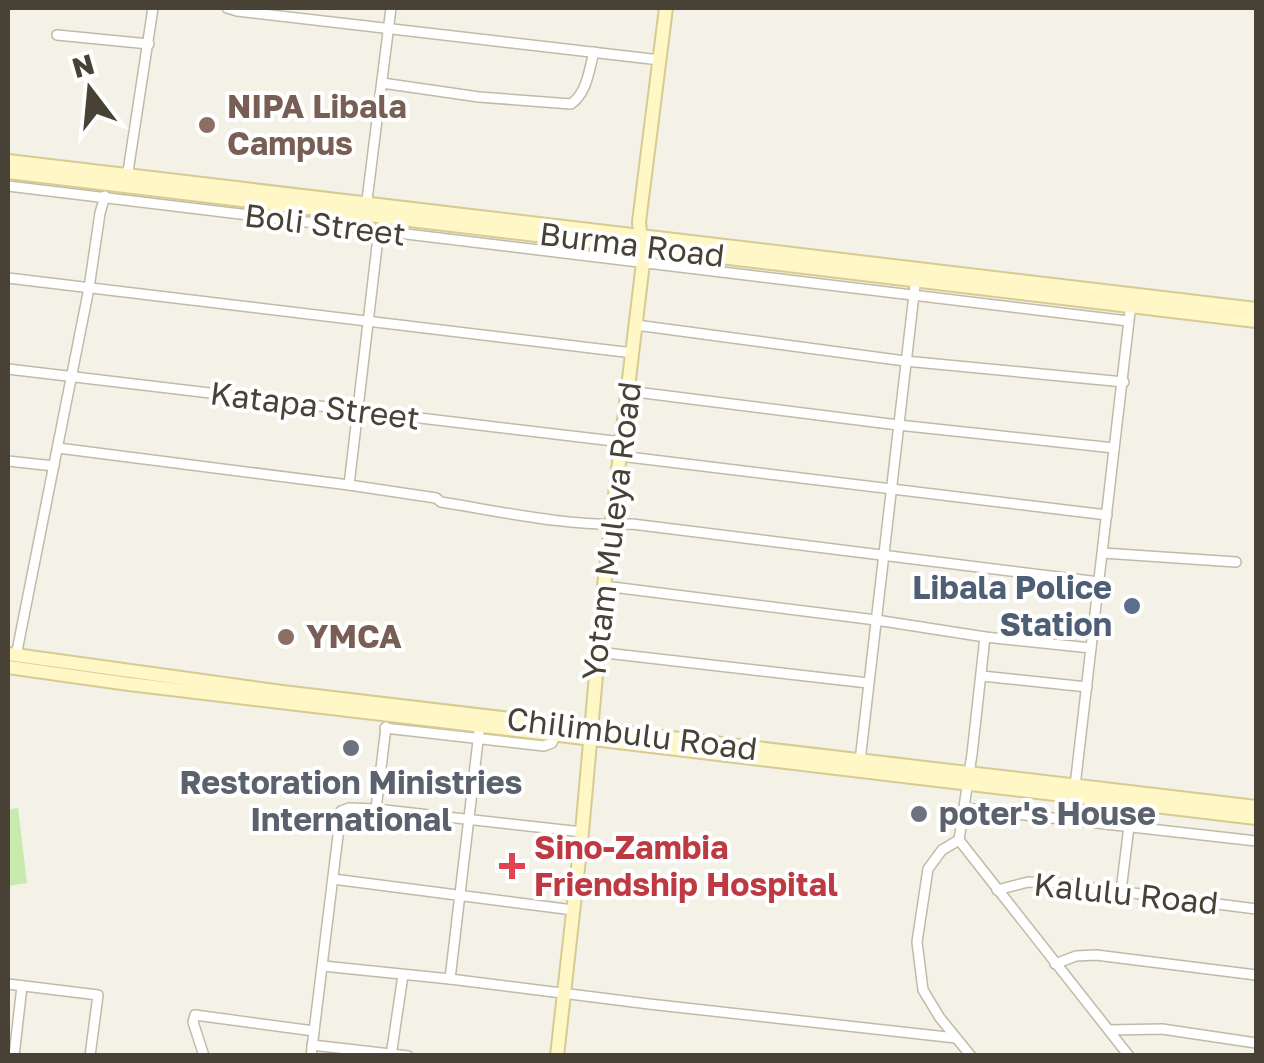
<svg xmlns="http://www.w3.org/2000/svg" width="1264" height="1063" viewBox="0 0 1264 1063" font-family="'Golos Text',sans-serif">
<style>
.green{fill:#c8eaad}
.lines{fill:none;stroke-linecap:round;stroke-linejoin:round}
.street-casing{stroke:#c0baa8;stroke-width:12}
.secondary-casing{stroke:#d6cb94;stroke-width:16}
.street{stroke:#fff;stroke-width:9}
.secondary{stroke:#fff7c5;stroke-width:12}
.education-dot{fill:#8d6e63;stroke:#fff;stroke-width:4}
.service-dot{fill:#5c6f8a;stroke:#fff;stroke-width:4}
.worship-dot{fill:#6b7280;stroke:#fff;stroke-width:4}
.health-dot{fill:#e0444e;stroke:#fff;stroke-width:4}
.labels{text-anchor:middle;stroke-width:8;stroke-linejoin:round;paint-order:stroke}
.education-label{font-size:32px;font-weight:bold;fill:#785e54;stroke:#fff;text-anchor:start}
.street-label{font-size:32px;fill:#474235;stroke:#fff}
.service-label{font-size:32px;font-weight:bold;fill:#4e5e75;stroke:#fff;text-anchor:end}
.worship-label{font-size:32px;font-weight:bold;fill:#5b616d;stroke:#fff}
.health-label{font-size:32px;font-weight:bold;fill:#be3a42;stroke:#fff;text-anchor:start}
</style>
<rect width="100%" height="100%" fill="#f4f1e6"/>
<polygon class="green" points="18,808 27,883 8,886 8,810"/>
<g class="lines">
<defs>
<g id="street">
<polyline points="227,8 237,11 660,60"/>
<polyline points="57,35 149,44"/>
<path d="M382,83L479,97L571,104C587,93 589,70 594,52"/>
<polyline points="127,178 153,8"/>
<polyline points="8,186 1128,321"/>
<polyline points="366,208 391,8"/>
<polyline points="8,278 633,353"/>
<polyline points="636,325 905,361 1124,382"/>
<polyline points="8,369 622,442"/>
<polyline points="628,391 898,425 1114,448"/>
<path d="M58,448L349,485L436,498L441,502C503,512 569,527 632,524L1099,582"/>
<polyline points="620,456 1107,515"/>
<polyline points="8,461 54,466"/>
<polyline points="349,485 379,229"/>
<polyline points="1103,553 1236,562"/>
<polyline points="604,586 876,620 985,637 1091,648"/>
<polyline points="985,637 972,754 959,840 1129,1056"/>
<polyline points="597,652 868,683"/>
<polyline points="16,656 89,288 100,213 105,196"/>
<polyline points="982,676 1087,687"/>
<polyline points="385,728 544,746 552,743 555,735"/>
<polyline points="860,761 916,277"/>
<polyline points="1075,786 1131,303"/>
<polyline points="964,808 1256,841"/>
<polyline points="376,809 386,727"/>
<polyline points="959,840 942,850 928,869 917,942 923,990 940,1018 971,1056"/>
<polyline points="333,879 573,910"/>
<polyline points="997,890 1028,882 1056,883 1256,909"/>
<polyline points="1121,891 1132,802"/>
<polyline points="1055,964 1076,956 1096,955 1256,975"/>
<polyline points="323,966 450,979 649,1004 956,1038"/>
<polyline points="450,979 480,724"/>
<polyline points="8,984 98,995 90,1056"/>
<polyline points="1109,1030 1162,1029 1256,1043"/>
<polyline points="312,1045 408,1056"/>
<polyline points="14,1056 22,986"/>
<polyline points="204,1056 193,1022 195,1015 314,1031"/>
<polyline points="311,1056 341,811 349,808 376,809 582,832"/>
<polyline points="391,1056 403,975"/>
</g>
<g id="secondary">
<polyline points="8,161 1256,309"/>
<polyline points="8,172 1256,321"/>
<polyline points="8,654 282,692 1256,807"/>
<polyline points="8,667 129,684 1256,818"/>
<polyline points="557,1056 582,832 604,586 643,263 639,222 666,8"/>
</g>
</defs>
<use href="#street" class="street-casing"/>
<use href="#secondary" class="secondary-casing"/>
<use href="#street" class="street"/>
<use href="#secondary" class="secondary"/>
</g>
<g class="education-dot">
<circle cx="207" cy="125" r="10"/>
<circle cx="286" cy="637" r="10"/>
</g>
<circle class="service-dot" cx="1132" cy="606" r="10"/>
<g class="worship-dot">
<circle cx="351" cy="748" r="10"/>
<circle cx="919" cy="814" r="10"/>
</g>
<path class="health-dot" d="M507 851h10v10h10v10h-10v10h-10v-10h-10v-10h10z"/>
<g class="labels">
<g class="education-label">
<text x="227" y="118">NIPA Libala<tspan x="227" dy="37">Campus</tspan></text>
<text x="306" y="648">YMCA</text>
</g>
<g class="street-label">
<text transform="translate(325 225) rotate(7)" y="11">Boli Street</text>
<text transform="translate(632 245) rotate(7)" y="11">Burma Road</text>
<text transform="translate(315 406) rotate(7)" y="11">Katapa Street</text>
<text transform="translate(612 531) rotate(-83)" y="11">Yotam Muleya Road</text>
<text transform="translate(632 734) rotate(7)" y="11">Chilimbulu Road</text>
<text transform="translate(1126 894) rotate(6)" y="11">Kalulu Road</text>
</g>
<g class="service-label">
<text x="1112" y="599">Libala Police<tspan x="1112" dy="37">Station</tspan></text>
</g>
<g class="worship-label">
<text x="351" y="794">Restoration Ministries<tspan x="351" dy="37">International</tspan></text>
<text x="939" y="825" text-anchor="start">poter's House</text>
</g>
<g class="health-label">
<text x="534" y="859">Sino-Zambia<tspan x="534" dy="37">Friendship Hospital</tspan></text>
</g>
</g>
<rect width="1264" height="1063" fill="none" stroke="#474235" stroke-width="20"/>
<g transform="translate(90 90) rotate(344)" stroke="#ffffff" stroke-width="8" paint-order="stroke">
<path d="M0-8L18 38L0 25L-18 38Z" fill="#474235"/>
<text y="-15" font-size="28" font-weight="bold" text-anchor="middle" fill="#474235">N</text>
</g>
</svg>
